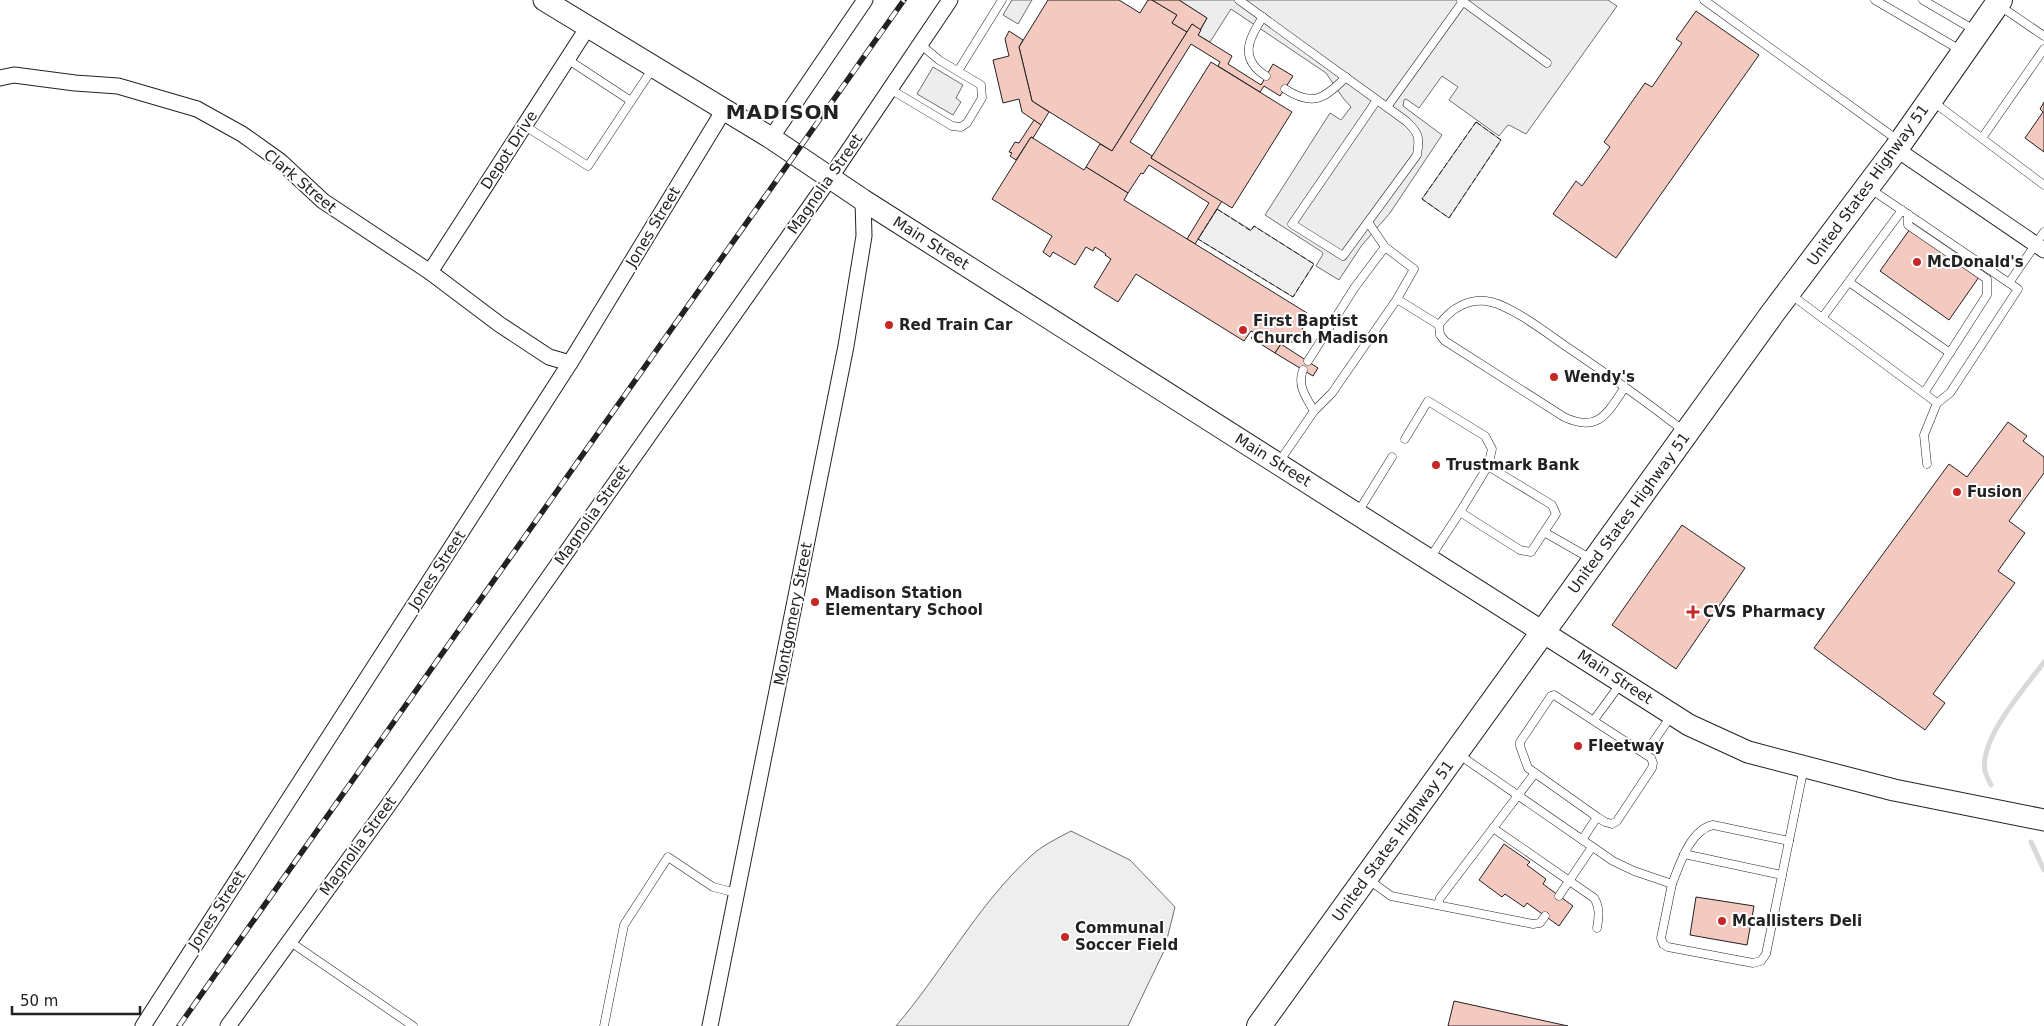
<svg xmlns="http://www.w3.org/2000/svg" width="2044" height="1026" viewBox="0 0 2044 1026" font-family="'DejaVu Sans',sans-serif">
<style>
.green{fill:#eee;stroke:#6f6f6f}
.parking{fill:#ededed;stroke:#6f6f6f}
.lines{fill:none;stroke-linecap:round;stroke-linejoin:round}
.stream{stroke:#d9d9d9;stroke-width:5}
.building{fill:#f3c9c0;stroke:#222}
.lane-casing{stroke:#222;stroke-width:9}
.street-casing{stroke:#222;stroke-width:17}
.secondary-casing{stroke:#222;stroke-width:23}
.primary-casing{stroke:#222;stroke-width:26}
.lane{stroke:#fff;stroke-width:8}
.street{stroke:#fff;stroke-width:15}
.secondary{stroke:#fff;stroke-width:21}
.primary{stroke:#fff;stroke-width:24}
.rail-casing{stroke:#222;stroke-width:5.5}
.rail{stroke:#fff;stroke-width:4;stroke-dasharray:11;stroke-linecap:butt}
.fence{stroke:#222;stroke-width:1;stroke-dasharray:6 2.5;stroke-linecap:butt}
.poi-dot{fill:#c62828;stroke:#fff;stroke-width:2}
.labels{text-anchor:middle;stroke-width:4;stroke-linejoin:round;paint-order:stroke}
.street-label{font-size:15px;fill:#222;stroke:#fff}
.poi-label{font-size:15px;font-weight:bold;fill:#222;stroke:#fff;text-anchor:start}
.district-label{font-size:20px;font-weight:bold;letter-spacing:1px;fill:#222;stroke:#fff}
</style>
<rect width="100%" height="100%" fill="#fff"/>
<g class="green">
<polygon points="1476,122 1501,140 1449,218 1422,199"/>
<polygon points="1217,209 1251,230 1254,226 1314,264 1293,297 1198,239"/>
<path d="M1071,831L1130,860L1175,907L1164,951L1128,1026H896C943,971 978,904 1032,855C1043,845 1058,838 1071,831Z"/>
</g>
<g class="parking">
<polygon points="1012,0 1032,0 1018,24 1003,15"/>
<polygon points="1179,0 1608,0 1617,6 1526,134 1509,125 1507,126 1499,136 1449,100 1458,87 1442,76 1419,108 1406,99 1404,100 1403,106 1442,135 1390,213 1362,245 1339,280 1316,266 1323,254 1322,252 1265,215 1330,113 1341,120 1351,107 1343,98 1326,73 1231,9 1210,42 1198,35 1207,18"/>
<polygon points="933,67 963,85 956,98 961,102 953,115 917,94"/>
</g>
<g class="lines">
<g class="stream">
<path d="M1991,785C1989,781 1986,775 1985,771C1979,738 2026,687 2044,662"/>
<polyline points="2031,842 2044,870"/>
</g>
</g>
<g class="building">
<polygon points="1048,0 1119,0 1140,13 1148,0 1152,0 1177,15 1172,23 1187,32 1112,151 1032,101 1019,47"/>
<polygon points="1152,0 1179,0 1207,18 1200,30 1192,24 1187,32 1172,23 1177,15"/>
<polygon points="1696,11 1759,55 1616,258 1553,214 1576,181 1582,186 1610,147 1604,142 1645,83 1652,87 1682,43 1676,39"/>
<polygon points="1192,24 1201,30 1198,35 1232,56 1228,64 1261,85 1273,64 1293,76 1280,96 1264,86 1260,92 1218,66 1220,62 1191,44 1130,142 1152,156 1151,158 1222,201 1195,244 1187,239 1209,203 1149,165 1143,174 1141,173 1128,193 1086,167 1100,144 1112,151"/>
<polygon points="1009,31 1023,40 1019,47 1032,101 1049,112 1041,125 1022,112 1019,99 1003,103 993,60 1009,56 1005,39"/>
<polygon points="1211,62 1292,112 1232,208 1151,158"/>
<polygon points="2044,102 2044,152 2025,138 2043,112 2040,109"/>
<polygon points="1034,120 1041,125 1033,138 1031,137 1016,160 1010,156 1012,153 1009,152 1015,142 1019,143"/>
<polygon points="1031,137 1084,170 1086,167 1128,193 1124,200 1307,313 1300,337 1297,341 1281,344 1275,353 1251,338 1255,333 1251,331 1244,341 1136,274 1118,302 1094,287 1111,259 1105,255 1106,254 1095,247 1093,251 1086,247 1075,265 1053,252 1050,257 1043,252 1052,236 992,199"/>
<polygon points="1910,229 1979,277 1949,320 1880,271"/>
<polygon points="1281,344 1318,368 1313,376 1275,353"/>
<polygon points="2008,422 2027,436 2023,441 2044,457 2044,473 2009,521 2025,533 1998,571 2015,583 1933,694 1945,703 1925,730 1814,648 1949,464 1967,477"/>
<polygon points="1682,525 1745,568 1676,669 1612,625"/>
<polygon points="1504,844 1530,862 1527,865 1546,879 1543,884 1573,906 1559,926 1527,903 1524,907 1505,894 1502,897 1479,880"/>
<polygon points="1696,897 1754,906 1747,945 1690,935"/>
<polygon points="1454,1001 1568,1026 1448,1026"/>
</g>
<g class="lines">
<defs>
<g id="lane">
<path d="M1239,0L1406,121C1419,133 1420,137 1417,155L1343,256L1292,224L1377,100"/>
<polyline points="1461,0 1547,63"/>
<polyline points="1704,0 1899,141"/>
<polyline points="1875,0 1962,51"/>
<polyline points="1923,0 1976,31"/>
<polyline points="2000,6 2044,36"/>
<path d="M1263,17C1248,39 1239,59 1266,76"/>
<polyline points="567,59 631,101"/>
<polyline points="958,71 1002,0"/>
<polyline points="890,89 952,126 961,127 967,123 982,98 981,85 939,60 920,44"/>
<path d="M1285,89C1313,107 1324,99 1346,77"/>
<polyline points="1932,101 2044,185"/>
<polyline points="1387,107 1464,0"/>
<polyline points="525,126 588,166 653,68"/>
<polyline points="1982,138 2044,49"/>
<polyline points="1869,188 2018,289 1950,393 1937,403 1924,435 1927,464"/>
<polyline points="1908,214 1908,225 1987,279 1987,295 1924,393"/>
<polyline points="1849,282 1950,353"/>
<polyline points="2009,283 2044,232"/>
<polyline points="1790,294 1937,403"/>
<path d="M1397,299L1439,325C1451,308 1470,297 1491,302C1513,307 1548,334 1567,347C1607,374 1647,402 1685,432"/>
<polyline points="1822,318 1902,210"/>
<path d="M1439,325L1440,335L1445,341L1564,417C1598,433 1607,414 1625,387"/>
<polyline points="1308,361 1355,287 1385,247"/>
<path d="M1303,370C1297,386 1306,397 1314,411"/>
<polyline points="1405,439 1428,401 1485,436 1492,449 1488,466"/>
<polyline points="1279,462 1314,411 1332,393 1397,299 1414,269 1385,247 1368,222"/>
<polyline points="1358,512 1392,457"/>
<polyline points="1544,532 1531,552 1520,550 1460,512 1488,466 1552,505 1556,514 1544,532 1593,560"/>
<polyline points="1430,558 1460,512"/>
<polyline points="1594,720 1621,683"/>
<polyline points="1458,754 1613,861 1634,871 1672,884 1661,938 1663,944 1668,947 1753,963 1761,961 1766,954 1804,767"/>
<polyline points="1645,754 1671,716"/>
<path d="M1493,828L1594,898C1600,907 1599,917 1597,928"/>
<polyline points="1582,840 1597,817 1605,822 1612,824 1617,821 1652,768 1653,763 1651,758 1554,695 1551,696 1520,742 1520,746 1528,768 1597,817"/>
<polyline points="1684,854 1782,875"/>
<polyline points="1369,880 1391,896 1533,924 1540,923 1545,916"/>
<path d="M1672,884C1680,864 1690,830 1713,825L1789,841"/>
<polyline points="1559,896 1592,847"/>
<polyline points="1438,905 1440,898 1535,773"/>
<polyline points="289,941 413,1026"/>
<polyline points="604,1026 624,925 668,857 713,887 737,893"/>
</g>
<g id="street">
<polyline points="0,78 14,75 75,83 118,86 197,109 242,134 280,161 323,201 430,272 499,324 549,357 570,363"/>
<polyline points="771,138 865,0"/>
<polyline points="1896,149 2044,250"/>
<polyline points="430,272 588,27"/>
<polyline points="143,1026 570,363 724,110"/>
<polyline points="228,1026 387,807 830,178 950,0"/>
<polyline points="710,1026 846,346 864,236 863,200"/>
</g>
<polyline id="secondary" points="544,0 771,138 863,200 1689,725 1748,752 1894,790 2044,820"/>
<polyline id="primary" points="1259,1026 1772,314 1896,149 2000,0"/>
</defs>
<use href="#lane" class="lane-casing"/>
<use href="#street" class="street-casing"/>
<use href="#secondary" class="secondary-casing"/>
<use href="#primary" class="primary-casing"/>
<use href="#lane" class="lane"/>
<use href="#street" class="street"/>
<use href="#secondary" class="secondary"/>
<use href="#primary" class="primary"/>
<defs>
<polyline id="rail" points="179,1026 904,0"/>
</defs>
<use href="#rail" class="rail-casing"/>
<use href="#rail" class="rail"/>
<g class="fence">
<polygon points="1476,122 1501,140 1449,218 1422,199"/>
<polygon points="1217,209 1251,231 1254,226 1314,264 1293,297 1198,239"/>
</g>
</g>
<g class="poi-dot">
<circle cx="1917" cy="262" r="5"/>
<circle cx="889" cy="325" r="5"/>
<circle cx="1243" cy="330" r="5"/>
<circle cx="1554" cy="377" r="5"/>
<circle cx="1436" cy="465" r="5"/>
<circle cx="1957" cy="492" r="5"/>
<circle cx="815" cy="602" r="5"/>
<path d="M1690.5 604.5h5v5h5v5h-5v5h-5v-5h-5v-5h5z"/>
<circle cx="1578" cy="746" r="5"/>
<circle cx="1722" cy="921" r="5"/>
<circle cx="1065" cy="937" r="5"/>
</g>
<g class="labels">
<g class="street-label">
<text transform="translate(509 150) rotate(-57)" y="5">Depot Drive</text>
<text transform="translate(300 181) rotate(40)" y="5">Clark Street</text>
<text transform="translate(825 184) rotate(-55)" y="5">Magnolia Street</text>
<text transform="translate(1868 185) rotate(-54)" y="5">United States Highway 51</text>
<text transform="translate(653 227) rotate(-59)" y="5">Jones Street</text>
<text transform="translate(931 243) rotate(32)" y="5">Main Street</text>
<text transform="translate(1273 460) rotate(32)" y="5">Main Street</text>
<text transform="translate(1629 513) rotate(-54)" y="5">United States Highway 51</text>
<text transform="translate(592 515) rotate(-55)" y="5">Magnolia Street</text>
<text transform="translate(437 570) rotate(-57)" y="5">Jones Street</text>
<text transform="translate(793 614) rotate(-79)" y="5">Montgomery Street</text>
<text transform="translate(1615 677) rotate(33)" y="5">Main Street</text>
<text transform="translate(1393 841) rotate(-54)" y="5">United States Highway 51</text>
<text transform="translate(358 846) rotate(-54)" y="5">Magnolia Street</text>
<text transform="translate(217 910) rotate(-57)" y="5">Jones Street</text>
</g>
<g class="poi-label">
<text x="1927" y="267">McDonald's</text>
<text x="1253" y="326">First Baptist<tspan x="1253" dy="17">Church Madison</tspan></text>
<text x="899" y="330">Red Train Car</text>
<text x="1564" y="382">Wendy's</text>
<text x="1446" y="470">Trustmark Bank</text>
<text x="1967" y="497">Fusion</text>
<text x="825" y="598">Madison Station<tspan x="825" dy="17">Elementary School</tspan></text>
<text x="1703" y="617">CVS Pharmacy</text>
<text x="1588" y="751">Fleetway</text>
<text x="1732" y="926">Mcallisters Deli</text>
<text x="1075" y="933">Communal<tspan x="1075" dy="17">Soccer Field</tspan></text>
</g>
<g class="district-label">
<text x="783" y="119">MADISON</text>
</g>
</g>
<path d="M12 1006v8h128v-8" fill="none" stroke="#222222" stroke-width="2.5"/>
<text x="20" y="1006" font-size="15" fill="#222222" stroke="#ffffff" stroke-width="4" paint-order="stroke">50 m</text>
</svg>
